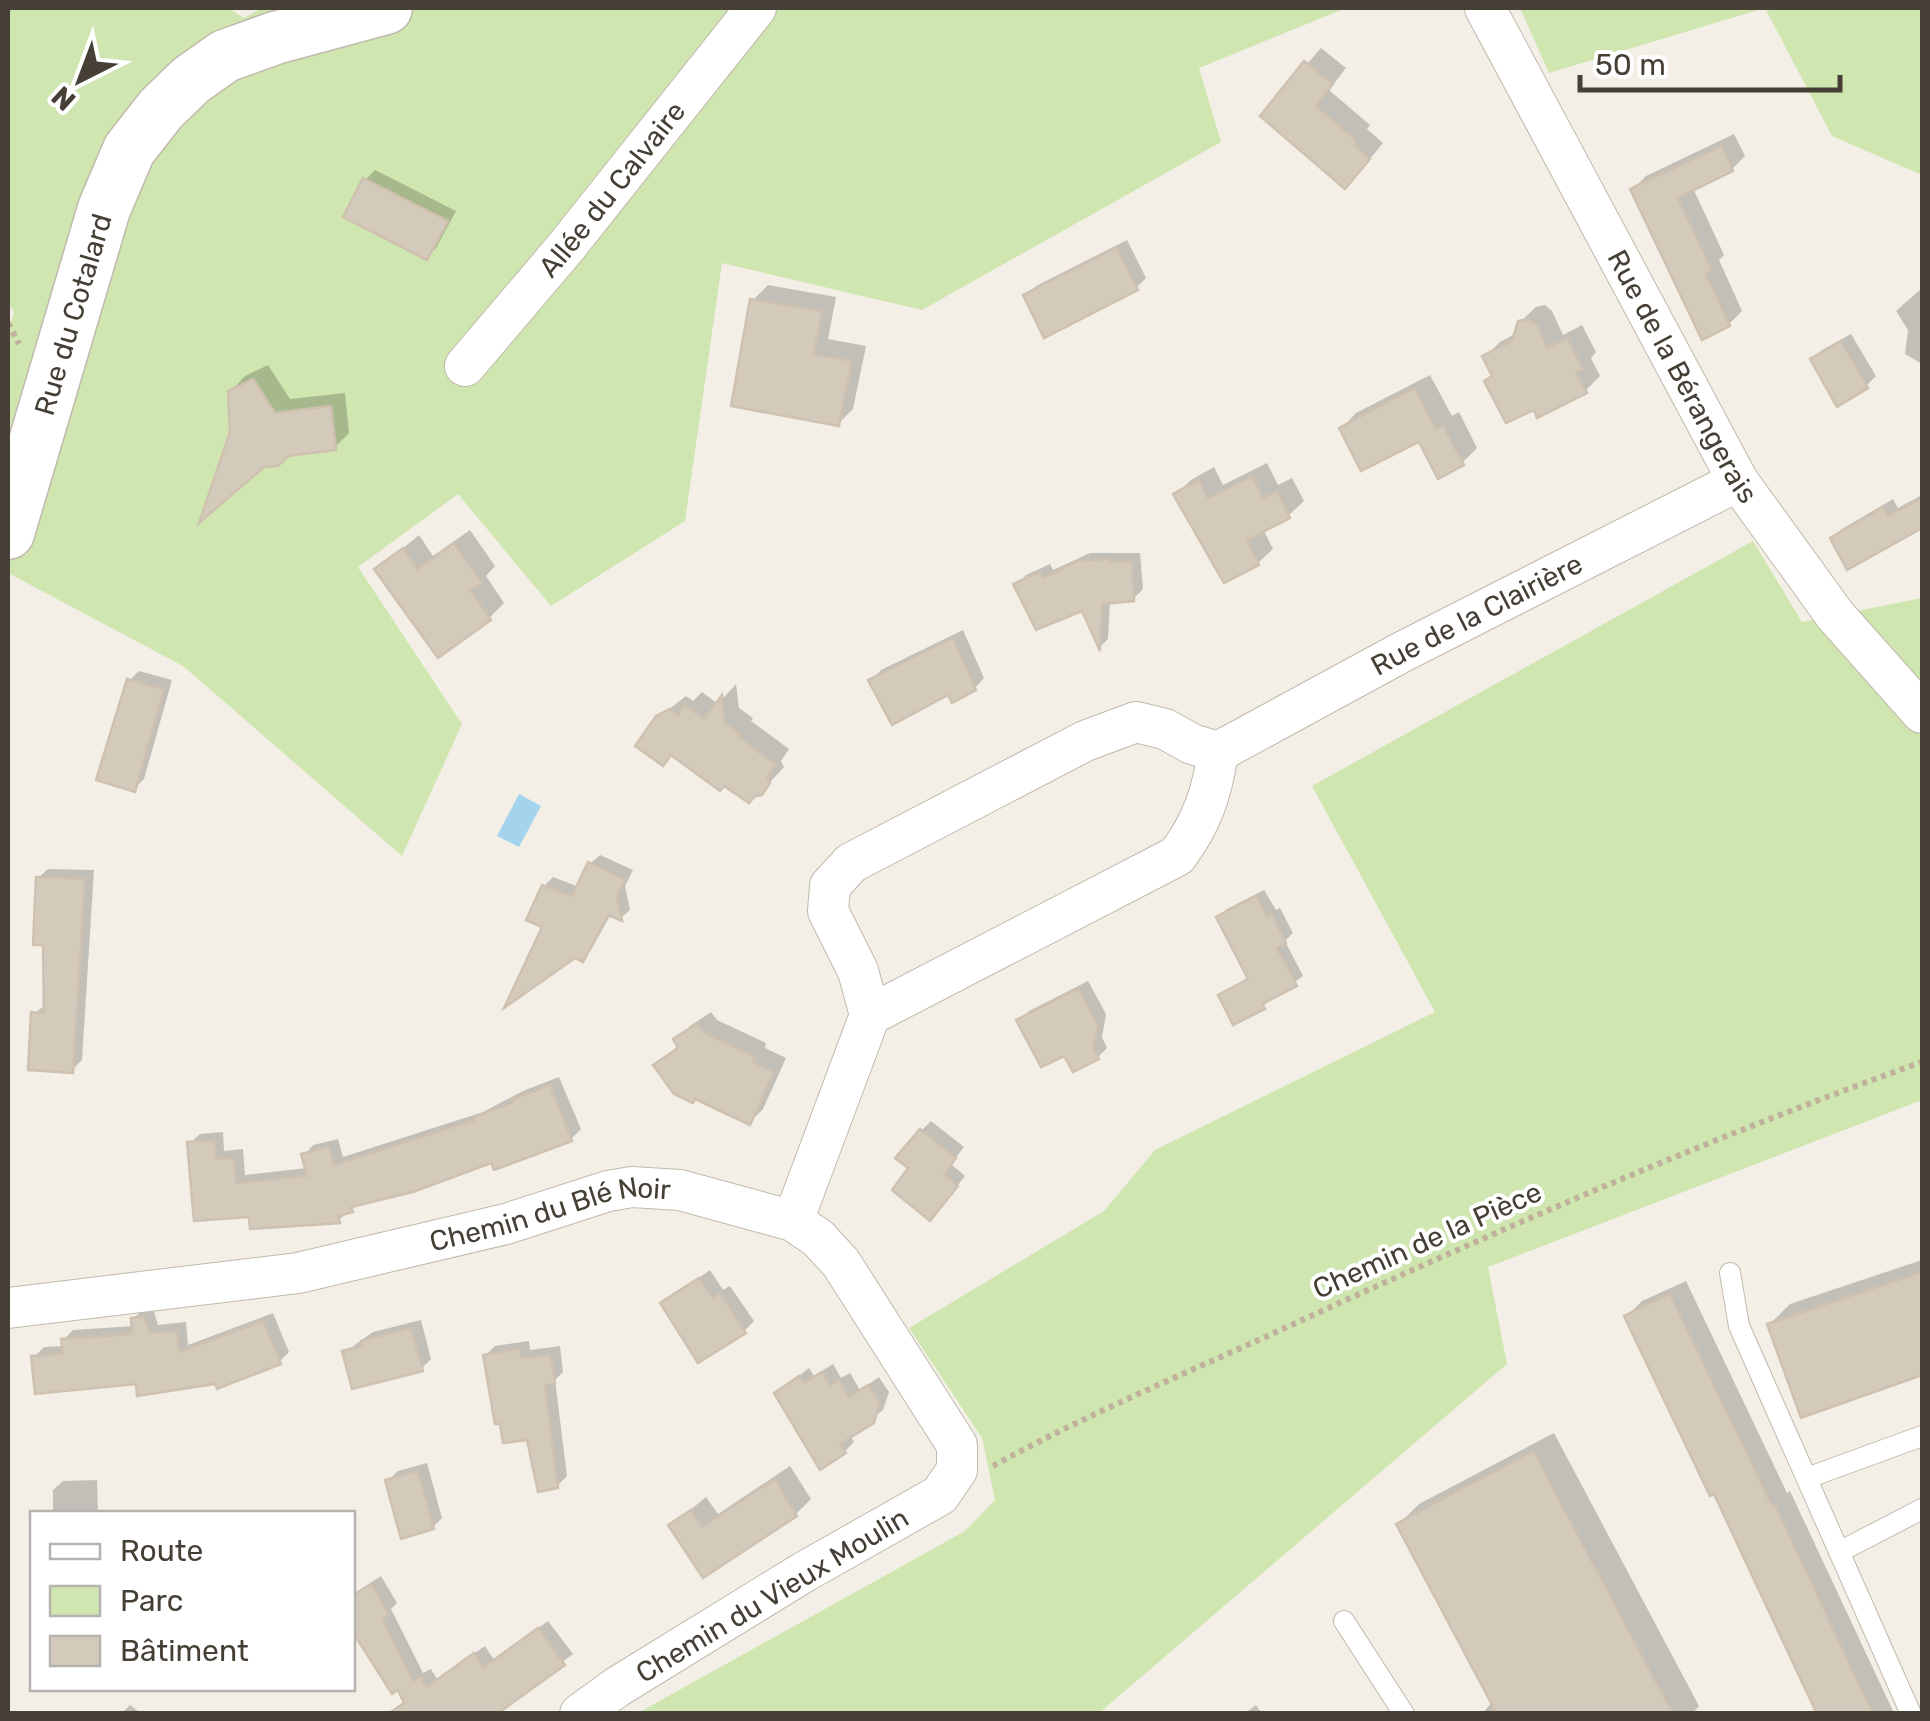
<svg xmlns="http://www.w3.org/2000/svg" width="1930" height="1721" viewBox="0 0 1930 1721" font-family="Rubik,sans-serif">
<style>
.green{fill:#d0e6b0}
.water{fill:#a4d3ee}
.shadow{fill:#0003}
.building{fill:#d4cabc;stroke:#cfc1b0;stroke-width:2.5}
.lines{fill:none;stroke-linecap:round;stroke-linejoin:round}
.service-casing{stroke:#c1b9ac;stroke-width:22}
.minor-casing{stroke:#c1b9ac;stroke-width:42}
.tertiary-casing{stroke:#c1b9ac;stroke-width:55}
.path{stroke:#bfb19b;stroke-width:6;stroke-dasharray:5 5;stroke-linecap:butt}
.service{stroke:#fff;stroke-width:20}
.minor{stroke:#fff;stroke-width:40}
.tertiary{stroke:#fff;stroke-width:52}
.labels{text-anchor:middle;stroke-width:8;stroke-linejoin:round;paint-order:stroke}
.street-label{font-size:28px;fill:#453f36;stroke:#fff}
</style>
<rect width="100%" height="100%" fill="#f3efe7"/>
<g class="green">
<polygon points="8,8 229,8 244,18 262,8 1346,8 1199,68 1221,142 922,310 722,263 685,521 551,606 458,494 358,567 462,724 402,856 183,666 8,573 8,333 14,312 8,303"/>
<polygon points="1520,8 1922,8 1922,175 1832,136 1765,8 1549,73"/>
<polygon points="1753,541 1802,622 1922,598 1922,1100 1488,1267 1507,1364 1099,1713 636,1714 965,1531 995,1500 982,1438 909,1328 1104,1211 1155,1150 1435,1012 1312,786"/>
</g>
<polygon class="water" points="519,794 541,806 519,847 497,836"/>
<g class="shadow">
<polygon points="1321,48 1346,68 1329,90 1370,125 1367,129 1383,143 1360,171 1263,115"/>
<polygon points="1734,134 1745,156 1732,169 1693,188 1724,255 1719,260 1742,311 1729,324 1633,189 1646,176"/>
<polygon points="375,170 456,211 436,248 427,257 365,180"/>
<polygon points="1127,240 1146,278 1136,288 1026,296 1036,286"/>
<polygon points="768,285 836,297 828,339 866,346 853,409 838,424 753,300"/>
<polygon points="1922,288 1922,364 1905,354 1908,330 1896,311"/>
<polygon points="1545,305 1552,311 1563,335 1582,325 1596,352 1591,358 1600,376 1585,391 1535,407 1494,374 1485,357 1500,342 1517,333 1520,322 1536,307"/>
<polygon points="1851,334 1876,376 1866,386 1813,359 1822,350"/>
<polygon points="268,365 290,399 345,393 349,433 334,448 288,453 233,432 230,392 245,376"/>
<polygon points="1430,375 1452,416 1459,412 1477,448 1462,463 1420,439 1342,428 1356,413"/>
<polygon points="1267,463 1278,485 1292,478 1304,501 1289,515 1263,529 1273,549 1258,563 1176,494 1191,480 1214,467 1223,485"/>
<polygon points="1922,495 1922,525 1848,566 1833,538 1842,529 1893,499 1898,508"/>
<polygon points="470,530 495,566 486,576 504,603 489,618 378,569 419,535 433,556"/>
<polygon points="1090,553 1140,553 1143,589 1133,599 1110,600 1108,639 1100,647 1083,608 1016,585 1026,575 1050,564 1053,570"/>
<polygon points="963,630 984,678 975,688 949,692 872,680 881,670"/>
<polygon points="139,671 172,680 144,779 134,789 130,680"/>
<polygon points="736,684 739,708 753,718 751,721 789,749 781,761 784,767 760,793 658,718 686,696 693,701 702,692 718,704"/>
<polygon points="600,855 633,870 625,886 630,910 621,918 611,914 591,950 582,959 545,926 544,886 553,877 579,887 590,864"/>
<polygon points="48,869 94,870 82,1060 72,1070 34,1014 46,1004 45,943 38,878"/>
<polygon points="1264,890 1276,910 1280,908 1293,933 1285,941 1303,976 1263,1006 1221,996 1250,976 1219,917 1227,909"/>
<polygon points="1088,981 1106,1014 1102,1037 1107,1048 1098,1057 1065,1052 1019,1021 1029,1011"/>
<polygon points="711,1012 717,1020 766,1043 765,1048 786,1058 763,1109 750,1122 656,1065 679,1045 676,1040 690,1026"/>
<polygon points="559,1077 581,1129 571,1139 358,1203 339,1220 253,1226 252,1214 190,1143 200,1134 223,1132 224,1151 243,1149 245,1175 307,1168 304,1155 313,1145 338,1139 343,1157 483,1112 523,1091"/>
<polygon points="931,1121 964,1147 951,1164 965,1176 939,1209 912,1168 922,1130"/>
<polygon points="1922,1260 1922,1372 1803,1415 1770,1324 1790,1304"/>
<polygon points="710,1270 723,1290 730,1286 754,1321 744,1331 664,1303"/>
<polygon points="1686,1281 1787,1493 1790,1491 1893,1711 1890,1714 1820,1714 1715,1490 1627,1316 1642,1301"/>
<polygon points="153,1308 158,1325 186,1322 188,1345 273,1313 289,1352 279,1362 217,1381 139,1381 34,1357 44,1347 64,1346 63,1340 73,1330 134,1326 133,1319 143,1310"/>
<polygon points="421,1320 431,1359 421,1369 345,1352 373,1332"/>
<polygon points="529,1341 530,1350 560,1346 563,1372 555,1380 567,1476 557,1486 485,1356 495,1346"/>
<polygon points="833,1364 841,1378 850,1373 860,1390 879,1377 889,1392 883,1410 850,1435 854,1442 845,1451 777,1393 809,1368 814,1376"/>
<polygon points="1554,1433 1699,1706 1692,1714 1482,1714 1493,1701 1399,1524 1419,1504"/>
<polygon points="427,1463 442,1518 433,1527 388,1481 398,1471"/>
<polygon points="790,1466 811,1499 796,1514 703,1575 671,1526 706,1497 718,1514"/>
<polygon points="97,1480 98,1514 53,1514 53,1490 63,1481"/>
<polygon points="381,1576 397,1603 391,1609 423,1673 431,1669 437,1679 485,1646 494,1660 548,1621 573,1654 507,1704 399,1687 352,1627 352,1595"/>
<polygon points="130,1705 142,1714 121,1714"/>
<polygon points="1256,1705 1262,1714 1244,1714"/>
</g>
<g class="building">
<polygon points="1304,61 1333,84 1316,106 1357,141 1354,145 1370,159 1345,189 1260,116"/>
<polygon points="1721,146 1733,171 1678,198 1712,270 1706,274 1730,326 1702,340 1630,189"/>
<polygon points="363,178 448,221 427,260 343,217"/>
<polygon points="1117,247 1138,290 1044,338 1023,295"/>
<polygon points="750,299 822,311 814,354 852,361 839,426 731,406"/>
<polygon points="1529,319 1538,326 1547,348 1567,338 1583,369 1576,373 1587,393 1537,418 1534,410 1506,423 1484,381 1492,376 1482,356 1512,341 1518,321"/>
<polygon points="1841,341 1868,388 1837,407 1810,359"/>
<polygon points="253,379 275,413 331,406 336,450 288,456 278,466 264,467 199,523 230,432 228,391"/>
<polygon points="1415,388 1436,429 1443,425 1464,465 1438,479 1419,442 1361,471 1339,428"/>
<polygon points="1252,476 1263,498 1277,491 1290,518 1247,540 1259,565 1224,583 1173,494 1199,480 1208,498"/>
<polygon points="1922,498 1922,528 1847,570 1830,538 1883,507 1888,516"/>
<polygon points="454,543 482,583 470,590 491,620 438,658 374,569 403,548 417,569"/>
<polygon points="1109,559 1109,563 1132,561 1134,601 1102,604 1100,651 1082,611 1036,630 1013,584 1040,572 1043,578 1078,561"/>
<polygon points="953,638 976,690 952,703 948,695 892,725 868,680"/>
<polygon points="127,679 164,689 135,792 96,780"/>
<polygon points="722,695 725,723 740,734 738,737 776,765 767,778 770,783 762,795 755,796 749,803 724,786 720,791 671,755 663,766 635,746 656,716 670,709 678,715 685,705 704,719"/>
<polygon points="588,862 625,880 617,897 622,921 608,915 583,962 575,958 504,1008 542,927 526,920 542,885 572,896"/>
<polygon points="36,877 85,879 73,1073 28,1070 31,1012 44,1013 43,945 33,945"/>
<polygon points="1256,896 1267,917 1272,914 1286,943 1277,948 1297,986 1262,1004 1265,1009 1233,1025 1218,995 1248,979 1216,917"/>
<polygon points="1078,989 1098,1025 1093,1048 1099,1059 1073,1072 1064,1056 1041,1067 1016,1020"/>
<polygon points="697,1024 704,1033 755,1057 753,1062 774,1072 750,1125 695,1099 693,1103 674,1094 653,1065 678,1048 673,1039"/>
<polygon points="550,1085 572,1141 494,1170 491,1163 413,1192 351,1207 353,1212 338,1216 340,1223 250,1229 249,1217 194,1221 187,1142 215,1140 216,1159 234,1158 236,1183 307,1176 301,1154 329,1147 334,1165 475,1120 475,1117 512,1103 511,1100"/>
<polygon points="920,1129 956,1158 944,1174 958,1186 930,1221 892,1190 908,1168 895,1158"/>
<polygon points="1922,1272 1922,1375 1801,1418 1767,1324"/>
<polygon points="699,1278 713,1298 720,1293 746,1333 698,1363 660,1303"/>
<polygon points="1670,1294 1772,1506 1775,1505 1873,1714 1817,1714 1714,1494 1710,1496 1624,1316"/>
<polygon points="144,1316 149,1333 177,1331 179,1352 263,1321 281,1364 217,1389 215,1384 137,1396 136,1384 35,1394 31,1356 63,1354 61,1339 132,1334 131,1318"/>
<polygon points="411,1328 423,1371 352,1389 342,1351 362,1346 361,1341"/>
<polygon points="520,1349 521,1358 551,1355 555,1384 545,1385 558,1488 538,1492 527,1440 503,1443 500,1424 495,1424 483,1355"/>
<polygon points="822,1372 831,1385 839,1380 849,1397 868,1385 880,1402 874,1423 840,1444 846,1453 820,1470 774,1393 799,1376 804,1383"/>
<polygon points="1533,1451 1673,1714 1497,1714 1396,1524"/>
<polygon points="418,1471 434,1529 401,1539 385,1480"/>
<polygon points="775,1479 797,1516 703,1578 668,1525 691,1510 702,1527"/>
<polygon points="371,1584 389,1615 382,1619 413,1681 421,1677 427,1687 474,1653 484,1667 538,1628 565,1665 497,1714 388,1714 404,1703 398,1690 392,1694 352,1631 352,1596"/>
</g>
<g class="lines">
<defs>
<g id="service">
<polyline points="1730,1273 1739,1326 1911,1714"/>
<polyline points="1807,1478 1922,1436"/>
<polyline points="1839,1552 1922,1509"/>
<polyline points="1344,1621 1404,1714"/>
</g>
<g id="minor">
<path id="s1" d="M1485,8L1738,481L1835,615L1922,713"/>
<path id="s2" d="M465,366L566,247L756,8"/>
<path d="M870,1015L1177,856C1202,823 1212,793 1218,752"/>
<path id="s3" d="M793,1221L870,1015L858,971L828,911L830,886L851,863L1085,741L1136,722L1165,729L1192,744L1218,752L1402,652L1738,481"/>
<path id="s4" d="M8,1308L298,1273L506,1224L608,1191L632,1187L680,1190L793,1221L818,1238L841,1263L957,1445V1470L940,1495L804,1572L617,1687L580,1714"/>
</g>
<g id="tertiary">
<path id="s5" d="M8,533L104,209L129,150L161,109L191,80L225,56L275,38L386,8"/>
</g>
</defs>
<use href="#service" class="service-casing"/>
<use href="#minor" class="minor-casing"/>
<use href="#tertiary" class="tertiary-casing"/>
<g class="path">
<polyline points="8,323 19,344"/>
<path d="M993,1466C1087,1414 1189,1372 1287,1327C1496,1231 1706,1139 1922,1062"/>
</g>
<use href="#service" class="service"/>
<use href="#minor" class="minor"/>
<use href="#tertiary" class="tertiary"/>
</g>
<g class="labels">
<g class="street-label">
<text dy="10" stroke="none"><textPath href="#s2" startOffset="230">Allée du Calvaire</textPath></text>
<text dy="10" stroke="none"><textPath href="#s5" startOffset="228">Rue du Cotalard</textPath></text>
<text dy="10" stroke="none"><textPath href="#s1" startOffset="418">Rue de la Bérangerais</textPath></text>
<text dy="10" stroke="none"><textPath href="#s3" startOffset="1088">Rue de la Clairière</textPath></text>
<text dy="10" stroke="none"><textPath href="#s4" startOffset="552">Chemin du Blé Noir</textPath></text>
<text transform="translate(1427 1240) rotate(-24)" y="10">Chemin de la Pièce</text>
<text transform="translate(772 1595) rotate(-31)" y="10">Chemin du Vieux Moulin</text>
</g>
</g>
<rect width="1930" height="1721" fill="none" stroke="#453f36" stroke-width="20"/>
<rect x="30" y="1511" width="325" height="180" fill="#ffffff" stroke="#b5b2af" stroke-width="2.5"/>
<rect x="50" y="1544" width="50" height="15" fill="#ffffff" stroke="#b5b2af" stroke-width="2.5"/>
<text x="120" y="1561" font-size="30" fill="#453f36">Route</text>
<rect x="50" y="1586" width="50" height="30" fill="#d0e6b0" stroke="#b5b2af" stroke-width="2.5"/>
<text x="120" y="1611" font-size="30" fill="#453f36">Parc</text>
<rect x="50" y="1636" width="50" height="30" fill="#d4cabc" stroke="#b5b2af" stroke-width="2.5"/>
<text x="120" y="1661" font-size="30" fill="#453f36">Bâtiment</text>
<g transform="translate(80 80) rotate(222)" stroke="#ffffff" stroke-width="8" paint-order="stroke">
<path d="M0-8L18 38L0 25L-18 38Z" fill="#453f36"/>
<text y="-15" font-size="28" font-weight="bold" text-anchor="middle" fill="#453f36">N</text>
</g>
<path d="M1580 75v15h260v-15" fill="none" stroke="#453f36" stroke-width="5"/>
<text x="1595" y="75" font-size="30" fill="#453f36" stroke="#ffffff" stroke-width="8" paint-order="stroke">50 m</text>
</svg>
